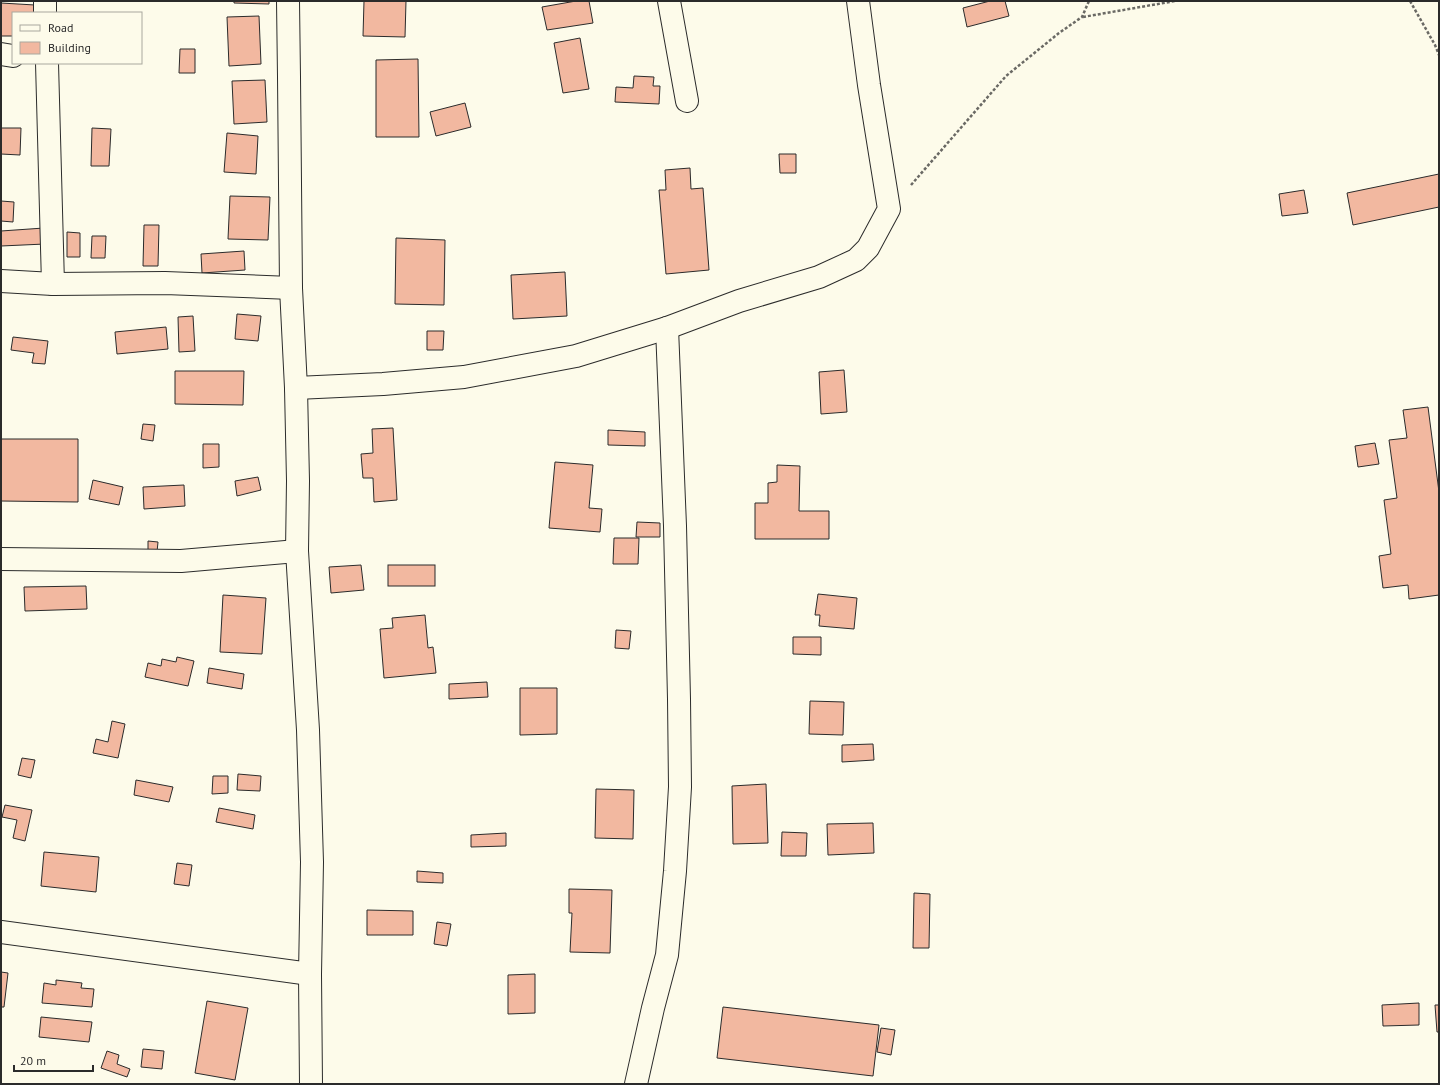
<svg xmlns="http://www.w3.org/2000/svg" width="1440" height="1085" viewBox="0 0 1440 1085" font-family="'PT Sans',sans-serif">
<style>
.building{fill:#f2b8a0;stroke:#2b2b2b}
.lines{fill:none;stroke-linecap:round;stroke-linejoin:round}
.street-casing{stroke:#2b2b2b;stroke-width:24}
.path{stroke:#6a6964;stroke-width:2.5;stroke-dasharray:3 2;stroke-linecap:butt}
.street{stroke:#fdfbea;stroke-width:22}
</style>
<rect width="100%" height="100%" fill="#fdfbea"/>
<g class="building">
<polygon points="234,1 269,1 269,4 234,3"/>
<polygon points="364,1 406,1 405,37 363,36"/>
<polygon points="576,1 589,1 593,23 547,30 542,7"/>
<polygon points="990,1 1005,1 1009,16 967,27 963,8"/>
<polygon points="1,3 35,5 35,13 13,13 13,36 1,36"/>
<polygon points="259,16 261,64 229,66 227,17"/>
<polygon points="580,38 589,89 563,93 554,43"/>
<polygon points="180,49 195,49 195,73 179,73"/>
<polygon points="418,59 419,137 376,137 376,60"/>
<polygon points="634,76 654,77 653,86 660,86 659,104 615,102 616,87 633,88"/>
<polygon points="265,80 267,122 234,124 232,81"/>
<polygon points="465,103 471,127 436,136 430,112"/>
<polygon points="1,128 21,128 20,155 1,154"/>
<polygon points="92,128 111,129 109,166 91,166"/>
<polygon points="227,133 258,136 256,174 224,172"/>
<polygon points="779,154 796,154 796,173 780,173"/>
<polygon points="690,168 691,189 703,188 709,270 666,274 659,190 666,190 665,170"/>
<polygon points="1439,174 1439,207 1353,225 1347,193"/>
<polygon points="1304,190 1308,213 1282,216 1279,194"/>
<polygon points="230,196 270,197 268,240 228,239"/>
<polygon points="1,201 14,202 13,222 1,221"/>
<polygon points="144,225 159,225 158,266 143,266"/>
<polygon points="44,228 45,244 1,246 1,231"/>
<polygon points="67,232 80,233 80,257 67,257"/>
<polygon points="92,236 106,236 105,258 91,258"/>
<polygon points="396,238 445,240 444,305 395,304"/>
<polygon points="244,251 245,270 202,273 201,254"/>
<polygon points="565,272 567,316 513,319 511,275"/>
<polygon points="237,314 261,316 258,341 235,339"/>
<polygon points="193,316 195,351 179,352 178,317"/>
<polygon points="166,327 168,349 117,354 115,332"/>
<polygon points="427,331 444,331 443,350 427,350"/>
<polygon points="13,337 48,341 45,364 32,363 34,353 11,350"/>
<polygon points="844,370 847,412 821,414 819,372"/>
<polygon points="175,371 244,371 243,405 175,404"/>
<polygon points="1428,407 1439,492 1439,595 1409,599 1408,585 1383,588 1379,556 1391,554 1384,500 1397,498 1389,440 1407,438 1403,410"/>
<polygon points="143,424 155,425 153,441 141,439"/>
<polygon points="393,428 397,500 374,502 373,478 363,478 361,454 373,453 372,429"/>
<polygon points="608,430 645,432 645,446 608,445"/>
<polygon points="1,439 78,439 78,502 1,501"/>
<polygon points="1375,443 1379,464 1358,467 1355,446"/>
<polygon points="203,444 219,444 219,467 203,468"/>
<polygon points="555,462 593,465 589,508 602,509 600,532 549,528"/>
<polygon points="777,465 800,466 799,511 829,511 829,539 755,539 755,503 768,503 768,483 777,482"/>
<polygon points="258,477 261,490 237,496 235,481"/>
<polygon points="93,480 123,487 119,505 89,499"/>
<polygon points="184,485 185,506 144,509 143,487"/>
<polygon points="637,522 660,523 660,537 636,537"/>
<polygon points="614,538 639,538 638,564 613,564"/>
<polygon points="148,541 158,542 157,552 148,551"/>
<polygon points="361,565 364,590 331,593 329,567"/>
<rect x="388" y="565" width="47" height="21"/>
<polygon points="86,586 87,609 25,611 24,587"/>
<polygon points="818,594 857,598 854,629 819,626 820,615 815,615"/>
<polygon points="223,595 266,598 262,654 220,652"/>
<polygon points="425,615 428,648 433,647 436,673 384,678 380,629 393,628 392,618"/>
<polygon points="616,630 631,631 629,649 615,648"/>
<polygon points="793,637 821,637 821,655 793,654"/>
<polygon points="177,657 194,661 188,686 145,677 148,663 161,666 162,659 176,662"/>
<polygon points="209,668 244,674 242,689 207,683"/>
<polygon points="487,682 488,697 449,699 449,684"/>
<polygon points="520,688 557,688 557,734 520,735"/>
<polygon points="810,701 844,702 843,735 809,734"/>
<polygon points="112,721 125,724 118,758 93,753 96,739 108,742"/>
<polygon points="873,744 874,760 842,762 842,745"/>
<polygon points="22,758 35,760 31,778 18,775"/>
<polygon points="238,774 261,776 260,791 237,790"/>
<polygon points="213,776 228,776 228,793 212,794"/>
<polygon points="136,780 173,787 169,802 134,795"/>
<polygon points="766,784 768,843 733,844 732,786"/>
<polygon points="596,789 634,790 633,839 595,838"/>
<polygon points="5,805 32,810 25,841 13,838 17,820 2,817"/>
<polygon points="219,808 255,815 253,829 216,822"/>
<polygon points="873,823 874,853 828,855 827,824"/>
<polygon points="782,832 807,833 806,856 781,856"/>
<polygon points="506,833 506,846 471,847 471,835"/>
<polygon points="44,852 99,857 96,892 41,886"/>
<polygon points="177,863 192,865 189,886 174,884"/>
<polygon points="417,871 443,873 443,883 417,882"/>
<polygon points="569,889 612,890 610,953 570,952 572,913 569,913"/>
<polygon points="914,893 930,894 929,948 913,948"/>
<polygon points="367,910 413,911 413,935 367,935"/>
<polygon points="437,922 451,924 447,946 434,944"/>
<polygon points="1,972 8,973 4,1007 1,1007"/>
<polygon points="535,974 535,1013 508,1014 508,975"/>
<polygon points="56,980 82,983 81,988 94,989 92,1007 42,1003 44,983 56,985"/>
<polygon points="207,1001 248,1008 235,1080 195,1073"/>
<polygon points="1419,1003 1419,1025 1383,1026 1382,1005"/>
<polygon points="1435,1005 1439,1005 1439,1032 1437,1032"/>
<polygon points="723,1007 879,1025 873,1076 717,1058"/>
<polygon points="41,1017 92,1022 89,1042 39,1037"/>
<polygon points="881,1028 895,1030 891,1055 877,1052"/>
<polygon points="143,1049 164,1051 162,1069 141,1067"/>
<polygon points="107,1051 119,1055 117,1064 130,1069 127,1077 101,1068"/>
</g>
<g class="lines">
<defs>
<g id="street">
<polyline points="45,1 45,13"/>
<polyline points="288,1 289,77 291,288 296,388 298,481 297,551 308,730 312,862 310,974 311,1084"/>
<polyline points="669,1 687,101"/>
<polyline points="1,54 13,56"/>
<polyline points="47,63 53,284"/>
<polyline points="1,281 53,284 165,283 291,288"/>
<polyline points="296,388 383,384 464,377 576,356 667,328 739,301 819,277 856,260 868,248 889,209 869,85 858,1"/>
<polyline points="1,559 181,561 297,551"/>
<polyline points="1,932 310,974"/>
<polyline points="636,1084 653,1008 667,955 675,871 680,787 679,699 675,526 667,328"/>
</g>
</defs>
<use href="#street" class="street-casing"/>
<g class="path">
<polyline points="1410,1 1435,45 1439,55"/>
<polyline points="1083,17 1175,1"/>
<polyline points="911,185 1006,76 1059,33 1082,17 1089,1"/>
</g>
<use href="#street" class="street"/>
</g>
<rect width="1440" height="1085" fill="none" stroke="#2b2b2b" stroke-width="4"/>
<rect x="12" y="12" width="130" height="52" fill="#fdfbea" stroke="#a9a89e"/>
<rect x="20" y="25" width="20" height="6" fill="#fdfbea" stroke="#a9a89e"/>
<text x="48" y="32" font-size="12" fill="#2b2b2b">Road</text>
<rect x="20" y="42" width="20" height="12" fill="#f2b8a0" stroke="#a9a89e"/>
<text x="48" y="52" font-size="12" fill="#2b2b2b">Building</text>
<path d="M14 1065v6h79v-6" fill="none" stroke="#2b2b2b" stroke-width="2"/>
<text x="20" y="1065" font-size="12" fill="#2b2b2b" stroke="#fdfbea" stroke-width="3" paint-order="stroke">20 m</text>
</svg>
